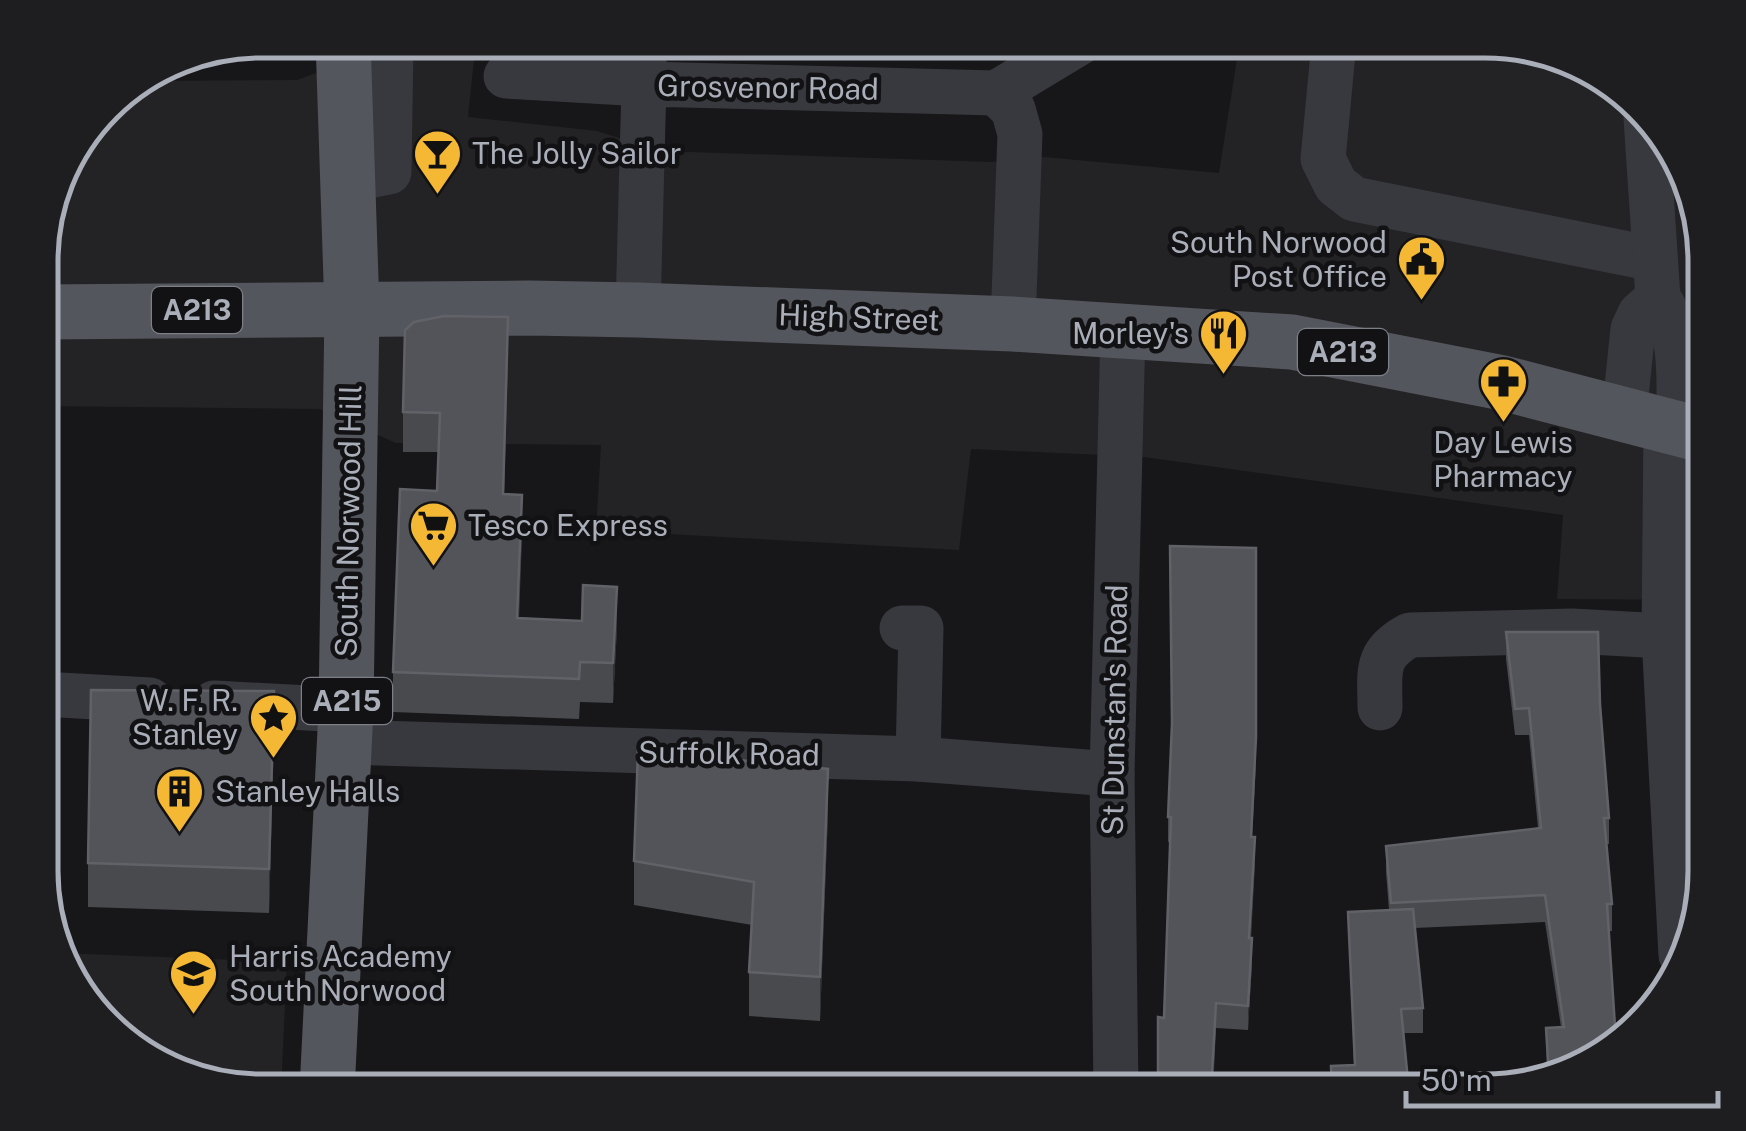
<svg xmlns="http://www.w3.org/2000/svg" width="1746" height="1131" viewBox="0 0 1746 1131" font-family="'Public Sans',sans-serif">
<style>
.built{fill:#232326}
.green{fill:#1f2820}
.lines{fill:none;stroke-linecap:round;stroke-linejoin:round}
.minor{stroke:#38393e;stroke-width:45}
.major{stroke:#54565d;stroke-width:55}
.wall{fill:#484a4e}
.shaded-wall{fill:#303134}
.building{fill:#53545a;stroke:#606268;stroke-width:2.5}
.labels{text-anchor:middle;stroke-width:9;stroke-linejoin:round;paint-order:stroke}
.shield{fill:#121214;stroke:#7c7f88;stroke-width:2.5}
.shield-label{font-size:28px;font-weight:bold;fill:#a9aeb9}
.street-label{font-size:30px;fill:#a9aeb9;stroke:#121214}
.poi-label{font-size:30px;fill:#a9aeb9;stroke:#121214;text-anchor:start}
.rim{fill:none;stroke:#a9aeb9;stroke-width:5}
</style>
<rect width="100%" height="100%" fill="#171719"/>
<g class="built">
<polygon points="408,40 476,40 468,117 597,131 661,151 991,162 1044,157 1219,173 1240,40 1486,40 1608,78 1677,151 1705,246 1706,600 1557,599 1563,515 1144,457 971,449 959,550 596,530 601,445 396,443 319,409 42,406 42,232 63,163 115,95 137,81 297,80"/>
<polygon points="60,953 287,962 281,1091 260,1091 138,1053 70,981"/>
</g>
<polygon class="green" points="662,40 1021,40 990,57 681,51"/>
<g class="lines">
<g class="minor">
<polyline points="1333,53 1323,159 1336,185 1354,199 1654,259"/>
<polyline points="506,76 644,84 644,52 637,40"/>
<polyline points="996,93 1013,109 1020,134 1013,324"/>
<polyline points="996,93 1084,40"/>
<path d="M1646,118L1658,298C1685,335 1678,385 1679,429"/>
<polyline points="348,180 389,172 391,40"/>
<polyline points="638,310 644,84 996,93"/>
<polyline points="1624,415 1633,329 1640,314 1658,298"/>
<polyline points="1666,425 1664,636 1681,955"/>
<polyline points="902,628 921,628 918,759"/>
<polyline points="42,694 150,700"/>
<polyline points="214,703 346,710"/>
<path d="M1380,708C1380,672 1374,654 1410,635L1572,631L1664,636"/>
<polyline points="345,742 918,759 1112,774"/>
<polyline points="1116,1091 1112,774 1123,330"/>
</g>
<g class="major">
<polyline points="42,312 529,308 638,310 1013,324 1292,342 1503,383 1706,436"/>
<polyline points="327,1091 346,710 352,310 343,40"/>
</g>
</g>
<g class="wall">
<polygon points="508,357 504,494 522,534 519,618 617,627 613,703 580,702 579,719 393,712 393,672 437,491 439,452 403,452 403,412"/>
<polygon points="1256,548 1256,761 1252,837 1255,862 1251,938 1252,963 1248,1030 1216,1028 1213,1091 1158,1091 1164,1018 1170,842 1168,842 1168,817"/>
<polygon points="1506,632 1600,704 1609,818 1609,844 1606,844 1612,904 1612,931 1609,931 1595,1062 1547,1076 1546,1028 1561,1027 1545,922 1415,928 1423,1008 1423,1033 1403,1033 1354,1065 1348,912 1389,910 1386,872 1386,846 1538,828 1529,735 1515,735 1506,659"/>
<polygon points="274,735 269,913 88,907 88,863"/>
<polygon points="828,813 820,1021 749,1016 749,972 752,925 634,905 634,861"/>
</g>
<g class="shaded-wall">
<polygon points="508,317 508,357 503,534 503,494"/>
<polygon points="522,495 522,534 517,658 517,618"/>
<polygon points="617,587 617,627 613,703 613,663"/>
<polygon points="274,691 274,735 269,913 269,869"/>
<polygon points="1256,737 1256,761 1251,861 1251,837"/>
<polygon points="828,769 828,813 820,1021 820,977"/>
<polygon points="1255,837 1255,862 1249,963 1249,938"/>
<polygon points="1252,938 1252,963 1248,1030 1248,1006"/>
<polygon points="1216,1003 1213,1091 1211,1091"/>
</g>
<g class="building">
<polygon points="444,316 508,317 503,494 522,495 517,618 582,621 583,585 617,587 613,663 580,662 579,679 393,672 400,489 437,491 440,413 403,412 405,330 414,322"/>
<polygon points="1170,546 1256,548 1256,737 1251,837 1255,837 1249,938 1252,938 1248,1006 1216,1003 1211,1091 1158,1091 1158,1017 1164,1018 1171,817 1168,817 1172,723"/>
<polygon points="1506,632 1598,632 1600,704 1609,818 1604,818 1612,904 1607,904 1616,1042 1595,1062 1549,1076 1546,1028 1564,1027 1545,895 1391,903 1386,846 1541,828 1529,708 1515,709"/>
<polygon points="91,690 274,691 269,869 88,863"/>
<polygon points="638,750 828,769 820,977 749,972 754,882 634,861"/>
<polygon points="1413,909 1423,1008 1401,1009 1409,1091 1332,1091 1331,1066 1355,1065 1348,912"/>
</g>
<defs>
<symbol id="bar-pin" viewBox="-11 -11 22 30"><path d="M0 17L-7.5 6A9.5 9.5 0 1 1 7.5 6Z" fill="#f4b835" stroke="#121214"/><path d="M-6-5H6L.8 .8V4.5H3.5V6h-7V4.5H-.8V.8Z" fill="#111"/></symbol>
<symbol id="civic-pin" viewBox="-11 -11 22 30"><path d="M0 17L-7.5 6A9.5 9.5 0 1 1 7.5 6Z" fill="#f4b835" stroke="#121214"/><path d="M-.6-6.5H3V-4.5H.6V-3L4-1V1h2V6H-6V1h2V-1L-.6-3ZM-1.2 2.5V6h2.4V2.5Z" fill="#111"/></symbol>
<symbol id="restaurant-pin" viewBox="-11 -11 22 30"><path d="M0 17L-7.5 6A9.5 9.5 0 1 1 7.5 6Z" fill="#f4b835" stroke="#121214"/><path d="M-5-6h1v4h1v-4h1v4h1v-4h1v5L-1.5 .5V6h-2V.5L-5-1ZM5-6V6H3V1.5H1.5Q1.5-4 5-6Z" fill="#111"/></symbol>
<symbol id="pharmacy-pin" viewBox="-11 -11 22 30"><path d="M0 17L-7.5 6A9.5 9.5 0 1 1 7.5 6Z" fill="#f4b835" stroke="#121214"/><path d="M-2-6h4v4h4v4h-4v4h-4v-4h-4v-4h4Z" fill="#111"/></symbol>
<symbol id="supermarket-pin" viewBox="-11 -11 22 30"><path d="M0 17L-7.5 6A9.5 9.5 0 1 1 7.5 6Z" fill="#f4b835" stroke="#121214"/><path d="M-6-5.5h2.5l.6 2H6L4.5 2H-2.5L-4.4-4H-6ZM-1.5 3.2a1.3 1.3 0 1 0 .1 0ZM3 3.2a1.3 1.3 0 1 0 .1 0Z" fill="#111"/></symbol>
<symbol id="sight-pin" viewBox="-11 -11 22 30"><path d="M0 17L-7.5 6A9.5 9.5 0 1 1 7.5 6Z" fill="#f4b835" stroke="#121214"/><path d="M0-6L1.8-2.2L6-1.7L2.9 1.2L3.7 5.4L0 3.3L-3.7 5.4L-2.9 1.2L-6-1.7L-1.8-2.2Z" fill="#111"/></symbol>
<symbol id="building-pin" viewBox="-11 -11 22 30"><path d="M0 17L-7.5 6A9.5 9.5 0 1 1 7.5 6Z" fill="#f4b835" stroke="#121214"/><path d="M-4-6H4V6H1V3H-1V6H-4ZM-2.5-4.3h1.7v1.8h-1.7ZM.8-4.3h1.7v1.8H.8ZM-2.5-1h1.7V.8h-1.7ZM.8-1h1.7V.8H.8Z" fill="#111"/></symbol>
<symbol id="school-pin" viewBox="-11 -11 22 30"><path d="M0 17L-7.5 6A9.5 9.5 0 1 1 7.5 6Z" fill="#f4b835" stroke="#121214"/><path d="M0-5L7-2L0 1L-7-2ZM-4 1L0 2.5L4 1V4Q0 6-4 4Z" fill="#111"/></symbol>
</defs>
<g fill-rule="evenodd">
<use href="#bar-pin" x="410" y="126" width="55" height="75"/>
<use href="#civic-pin" x="1394" y="232" width="55" height="75"/>
<use href="#restaurant-pin" x="1196" y="306" width="55" height="75"/>
<use href="#pharmacy-pin" x="1476" y="354" width="55" height="75"/>
<use href="#supermarket-pin" x="406" y="498" width="55" height="75"/>
<use href="#sight-pin" x="246" y="690" width="55" height="75"/>
<use href="#building-pin" x="152" y="764" width="55" height="75"/>
<use href="#school-pin" x="166" y="946" width="55" height="75"/>
</g>
<g class="labels">
<g class="shield">
<rect x="152" y="287" width="90" height="46" rx="8"/>
<rect x="1298" y="329" width="90" height="46" rx="8"/>
<rect x="302" y="678" width="90" height="46" rx="8"/>
</g>
<g class="shield-label">
<text x="197" y="320">A213</text>
<text x="1343" y="362">A213</text>
<text x="347" y="711">A215</text>
</g>
<g class="street-label">
<text transform="translate(768 88) rotate(1)" y="10">Grosvenor Road</text>
<text transform="translate(859 318) rotate(2)" y="10">High Street</text>
<text transform="translate(349 521) rotate(-89)" y="10">South Norwood Hill</text>
<text transform="translate(1115 710) rotate(-89)" y="10">St Dunstan's Road</text>
<text transform="translate(729 754) rotate(1)" y="10">Suffolk Road</text>
</g>
<g class="poi-label">
<text x="472" y="164">The Jolly Sailor</text>
<text x="1387" y="253" text-anchor="end">South Norwood<tspan x="1387" dy="34">Post Office</tspan></text>
<text x="1189" y="344" text-anchor="end">Morley's</text>
<text x="1503" y="453" text-anchor="middle">Day Lewis<tspan x="1503" dy="34">Pharmacy</tspan></text>
<text x="468" y="536">Tesco Express</text>
<text x="238" y="711" text-anchor="end">W. F. R.<tspan x="238" dy="34">Stanley</tspan></text>
<text x="215" y="802">Stanley Halls</text>
<text x="229" y="967">Harris Academy<tspan x="229" dy="34">South Norwood</tspan></text>
</g>
</g>
<path d="M0 0H1746V1131H0ZM261 58H1485A203 203 0 0 1 1688 261V871A203 203 0 0 1 1485 1074H261A203 203 0 0 1 58 871V261A203 203 0 0 1 261 58Z" fill="#1e1e21" fill-rule="evenodd"/>
<path class="rim" d="M261 58H1485A203 203 0 0 1 1688 261V871A203 203 0 0 1 1485 1074H261A203 203 0 0 1 58 871V261A203 203 0 0 1 261 58Z"/>
<path d="M1406 1091v15h312v-15" fill="none" stroke="#a9aeb9" stroke-width="5"/>
<text x="1421" y="1091" font-size="30" fill="#a9aeb9" stroke="#121214" stroke-width="8" paint-order="stroke">50 m</text>
</svg>
